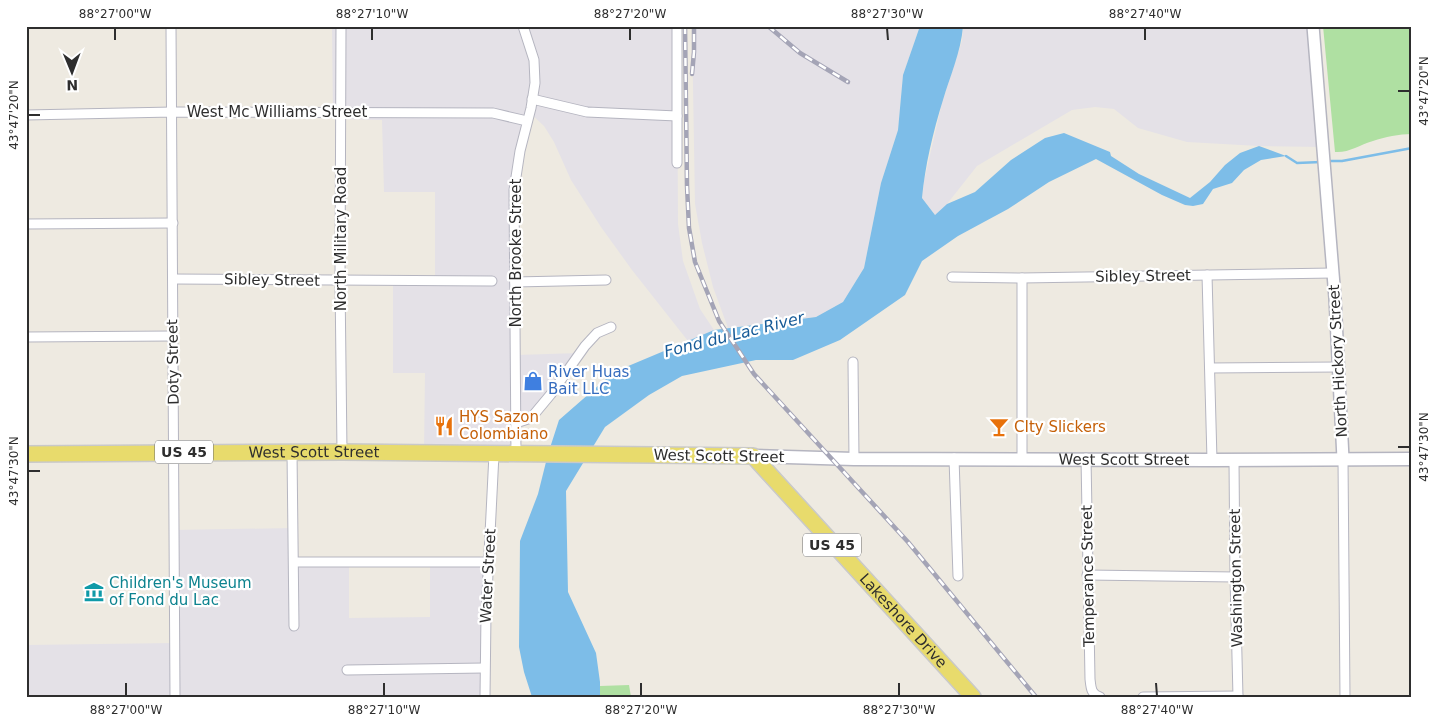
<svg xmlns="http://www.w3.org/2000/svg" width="1438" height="723" viewBox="0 0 1438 723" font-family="'DejaVu Sans',sans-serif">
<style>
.industrial{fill:#e4e1e7}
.green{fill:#afe0a2}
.water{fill:#7dbde8}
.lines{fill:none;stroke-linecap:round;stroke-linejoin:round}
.stream{stroke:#7dbde8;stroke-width:2.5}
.minor-casing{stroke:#b5b5c0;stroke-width:11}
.tertiary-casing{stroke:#b5b5c0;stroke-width:14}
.secondary-casing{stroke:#b5b5c0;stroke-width:15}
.primary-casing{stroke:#c9c9c9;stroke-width:18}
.minor{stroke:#fff;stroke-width:9}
.tertiary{stroke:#fff;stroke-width:11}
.secondary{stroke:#fff;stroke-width:12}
.primary{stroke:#e8db6c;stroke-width:15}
.rail-casing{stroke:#a4a4b6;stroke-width:4.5}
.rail{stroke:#fff;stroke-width:2.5;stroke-dasharray:8;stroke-linecap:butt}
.ticks{fill:none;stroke:#2e2e2e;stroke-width:2}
.labels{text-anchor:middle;stroke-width:4.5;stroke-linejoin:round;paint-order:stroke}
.shield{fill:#fff;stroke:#6d6d6d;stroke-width:1}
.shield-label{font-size:14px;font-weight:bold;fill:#2e2e2e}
.street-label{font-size:15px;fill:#2e2e2e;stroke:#fff}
.shop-label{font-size:15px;fill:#366cbe;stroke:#fff;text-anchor:start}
.food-label{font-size:15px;fill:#c56008;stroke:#fff;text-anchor:start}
.culture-label{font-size:15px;fill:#0d838f;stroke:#fff;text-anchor:start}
.water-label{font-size:16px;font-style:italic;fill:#175b98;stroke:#fff}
.neatline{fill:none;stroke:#2e2e2e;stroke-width:2}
.ticks-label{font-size:12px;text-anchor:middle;fill:#2e2e2e}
</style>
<rect width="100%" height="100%" fill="#eeeae1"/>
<g class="industrial">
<polygon points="332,26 677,26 678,224 683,261 700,309 714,330 688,341 632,270 601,227 571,180 554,142 544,126 530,113 515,175 516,355 580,353 531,418 516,423 516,455 424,453 425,373 393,373 393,281 435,281 435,192 384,192 382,120 333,119"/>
<polygon points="692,26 920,26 903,75 898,130 881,183 864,268 843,302 816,317 728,328 713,287 702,243 695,204"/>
<polygon points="963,26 1313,26 1323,147 1259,146 1187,142 1138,128 1114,109 1095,107 1072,110 977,166 947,204 935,215 922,198 924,181 942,103 962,41"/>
<polygon points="293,528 294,562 349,562 349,618 430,617 430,563 488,562 487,697 26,697 26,645 175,643 173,530"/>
</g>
<g class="green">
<path d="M1323,26H1412V134C1399,134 1385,137 1373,141C1359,145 1349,153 1335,152Z"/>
<polygon points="629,685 631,697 600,697 600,686"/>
</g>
<path class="water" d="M920,26H963C961,52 950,76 943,100C933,132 925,166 922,198L935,215L947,204L975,192L1011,160L1045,138L1064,133L1110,152L1111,156L1139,174L1190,198L1210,182L1225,165L1240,153L1259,146L1286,156L1261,160L1244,170L1232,183L1213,189L1203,204L1193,206L1185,205L1162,195L1096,159L1049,182L1008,209L958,236L922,261L905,295L840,340L793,360H756L682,376L649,395L605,427L566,491L568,592L596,653L600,682V697H532L524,672L519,647L520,541L538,494L548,454L559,420L614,372L714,330L816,317L843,302L864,268L881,183L898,130L903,75Z"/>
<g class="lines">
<g class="stream">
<polyline points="1286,156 1297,163 1321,162"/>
<polyline points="1327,161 1342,161 1412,148"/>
</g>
<defs>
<g id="minor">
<polyline points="171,26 175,697"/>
<polyline points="341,26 340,281 342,452"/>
<polyline points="677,26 677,163"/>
<polyline points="532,99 587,112 677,116"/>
<polyline points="26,115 173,112 493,113 527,121"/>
<polyline points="26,224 173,223"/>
<polyline points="1207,275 1212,460"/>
<polyline points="952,277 1022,278 1333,273"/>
<polyline points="1022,278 1022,459"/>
<polyline points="173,279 492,281"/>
<polyline points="515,282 606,280"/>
<polyline points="26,337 173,336"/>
<polyline points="853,362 854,459"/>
<polyline points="1210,368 1339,367"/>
<polyline points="516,423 531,418 551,394 585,346 597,333 611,327"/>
<polyline points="292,452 294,626"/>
<polyline points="516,455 514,190 520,151 531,108 535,83 534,60 523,26"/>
<polyline points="954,458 958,576"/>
<path d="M1086,458L1090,679C1091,688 1091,694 1100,697"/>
<polyline points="1343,459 1345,697"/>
<polyline points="1234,460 1235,577 1238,697"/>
<polyline points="294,562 488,562"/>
<polyline points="1087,575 1235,577"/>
<polyline points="347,670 484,668"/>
<polyline points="485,697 486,614 494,454"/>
<polyline points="1143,697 1238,696"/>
</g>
<polyline id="tertiary" points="1313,26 1335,298 1343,459"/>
<g id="secondary">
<path id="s1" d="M753,456L854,459L1212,460L1412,459"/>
</g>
<g id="primary">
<path id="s2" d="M26,454L342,452L753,456L973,697"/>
</g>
</defs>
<use href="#minor" class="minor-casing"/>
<use href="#tertiary" class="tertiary-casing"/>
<use href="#secondary" class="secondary-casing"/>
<use href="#primary" class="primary-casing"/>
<use href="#minor" class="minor"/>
<use href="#tertiary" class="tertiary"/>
<use href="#secondary" class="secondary"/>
<use href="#primary" class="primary"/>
<defs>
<g id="rail">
<polyline points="685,26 687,186 689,228 695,262 719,321 754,374 908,542 1036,697"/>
<polyline points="768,26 800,53 848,82"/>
<polyline points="692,74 694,52 694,26"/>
</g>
</defs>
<use href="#rail" class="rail-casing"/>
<use href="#rail" class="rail"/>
</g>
<path class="ticks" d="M115,28V40M372,28V40M630,28V40M887,28L888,40M1145,28V40M1398,91H1410M28,115H40M1398,447H1410M28,471H40M126,683V696M384,683V696M641,683V696M899,683V696M1156,683L1157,696"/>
<defs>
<symbol id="shop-bare" viewBox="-9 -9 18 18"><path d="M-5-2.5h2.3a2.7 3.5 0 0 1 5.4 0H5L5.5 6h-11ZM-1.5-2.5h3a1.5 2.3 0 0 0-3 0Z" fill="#3f7fe0" stroke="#fff" stroke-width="2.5" paint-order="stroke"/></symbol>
<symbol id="restaurant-bare" viewBox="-9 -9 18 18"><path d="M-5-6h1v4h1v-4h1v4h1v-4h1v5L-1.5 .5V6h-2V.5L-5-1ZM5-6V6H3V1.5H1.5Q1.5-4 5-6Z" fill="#e8710a" stroke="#fff" stroke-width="2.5" paint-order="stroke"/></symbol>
<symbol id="bar-bare" viewBox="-9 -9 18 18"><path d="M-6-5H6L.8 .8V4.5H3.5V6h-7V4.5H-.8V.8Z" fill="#e8710a" stroke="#fff" stroke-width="2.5" paint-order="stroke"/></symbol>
<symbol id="museum-bare" viewBox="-9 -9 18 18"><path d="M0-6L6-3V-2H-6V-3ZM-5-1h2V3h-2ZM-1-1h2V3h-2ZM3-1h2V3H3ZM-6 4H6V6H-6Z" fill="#0f9aa8" stroke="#fff" stroke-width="2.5" paint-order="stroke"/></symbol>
</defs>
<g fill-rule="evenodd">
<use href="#shop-bare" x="519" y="367" width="28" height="28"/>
<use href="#restaurant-bare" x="430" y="412" width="28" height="28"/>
<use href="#bar-bare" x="985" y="413" width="28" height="28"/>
<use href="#museum-bare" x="80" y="578" width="28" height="28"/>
</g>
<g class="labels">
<g class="shield">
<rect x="155" y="440.5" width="58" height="23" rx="4"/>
<rect x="803" y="533.5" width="58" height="23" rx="4"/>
</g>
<g class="shield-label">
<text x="184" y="457">US 45</text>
<text x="832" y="550">US 45</text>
</g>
<g class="street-label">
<text x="277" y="117">West Mc Williams Street</text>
<text transform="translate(341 239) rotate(-90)" y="5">North Military Road</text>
<text transform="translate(516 253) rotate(-90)" y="5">North Brooke Street</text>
<text transform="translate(1143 276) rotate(-1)" y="5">Sibley Street</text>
<text transform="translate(272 280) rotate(1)" y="5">Sibley Street</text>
<text transform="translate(1338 361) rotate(-93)" y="5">North Hickory Street</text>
<text transform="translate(173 362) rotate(-91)" y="5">Doty Street</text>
<text dy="5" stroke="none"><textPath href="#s2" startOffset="288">West Scott Street</textPath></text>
<text transform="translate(719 456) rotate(1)" y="5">West Scott Street</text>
<text dy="5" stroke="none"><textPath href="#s1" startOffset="371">West Scott Street</textPath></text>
<text transform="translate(488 576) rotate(-87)" y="5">Water Street</text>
<text transform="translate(1088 576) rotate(-91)" y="5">Temperance Street</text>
<text transform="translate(1236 578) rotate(-91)" y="5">Washington Street</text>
<text dy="5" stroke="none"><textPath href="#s2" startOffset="950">Lakeshore Drive</textPath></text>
</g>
<g class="shop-label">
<text x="548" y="377">River Huas<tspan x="548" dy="17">Bait LLC</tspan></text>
</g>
<g class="food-label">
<text x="459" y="422">HYS Sazon<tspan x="459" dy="17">Colombiano</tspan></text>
<text x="1014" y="432">CIty Slickers</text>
</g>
<g class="culture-label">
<text x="109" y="588">Children's Museum<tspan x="109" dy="17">of Fond du Lac</tspan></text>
</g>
<g class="water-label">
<text transform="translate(734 334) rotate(-14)" y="6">Fond du Lac River</text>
</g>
</g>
<rect width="1438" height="723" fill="none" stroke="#ffffff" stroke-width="55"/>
<g transform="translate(72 72) rotate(179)" stroke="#ffffff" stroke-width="4" paint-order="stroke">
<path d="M0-4L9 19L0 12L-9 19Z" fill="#2e2e2e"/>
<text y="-8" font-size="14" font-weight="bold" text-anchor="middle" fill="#2e2e2e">N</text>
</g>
<rect x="28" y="28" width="1382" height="668" class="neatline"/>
<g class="ticks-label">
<text x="115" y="18">88°27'00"W</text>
<text x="372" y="18">88°27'10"W</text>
<text x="630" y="18">88°27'20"W</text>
<text x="887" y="18">88°27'30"W</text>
<text x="1145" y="18">88°27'40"W</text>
<text transform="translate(1424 91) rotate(-90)" y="4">43°47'20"N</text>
<text transform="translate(14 115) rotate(-90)" y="4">43°47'20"N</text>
<text transform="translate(1424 447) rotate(-90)" y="4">43°47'30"N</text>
<text transform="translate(14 471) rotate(-90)" y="4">43°47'30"N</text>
<text x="126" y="714">88°27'00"W</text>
<text x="384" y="714">88°27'10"W</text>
<text x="641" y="714">88°27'20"W</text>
<text x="899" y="714">88°27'30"W</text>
<text x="1157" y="714">88°27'40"W</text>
</g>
</svg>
